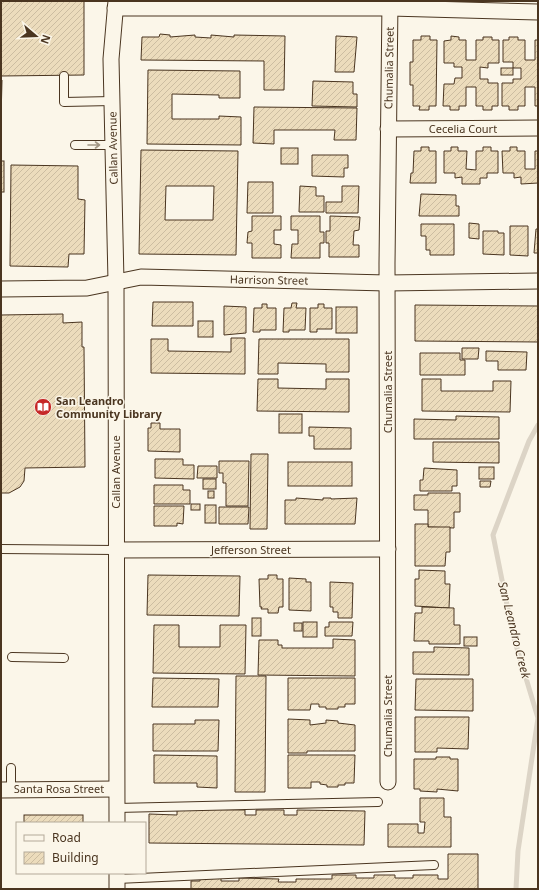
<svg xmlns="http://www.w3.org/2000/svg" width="539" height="890" viewBox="0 0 539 890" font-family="'Noto Sans',sans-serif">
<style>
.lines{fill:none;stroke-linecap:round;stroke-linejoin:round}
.stream{stroke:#dcd4c6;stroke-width:5}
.building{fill:url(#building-hatch);stroke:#4a3520;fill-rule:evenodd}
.service-casing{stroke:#4a3520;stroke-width:10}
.minor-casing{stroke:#4a3520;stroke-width:17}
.service{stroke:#fbf6e9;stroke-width:8}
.minor{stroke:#fbf6e9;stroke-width:15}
.oneway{stroke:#a29684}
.labels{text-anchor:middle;stroke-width:3;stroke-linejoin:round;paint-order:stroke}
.street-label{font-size:11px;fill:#4a3520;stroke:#fbf6e9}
.poi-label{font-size:11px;font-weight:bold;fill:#4a3520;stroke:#fbf6e9;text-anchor:start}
.water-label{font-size:12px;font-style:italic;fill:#4a3520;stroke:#fbf6e9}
</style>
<defs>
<pattern id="building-hatch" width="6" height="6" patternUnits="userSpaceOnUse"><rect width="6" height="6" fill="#ecdcbc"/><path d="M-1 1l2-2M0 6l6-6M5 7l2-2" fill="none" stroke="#ccbda1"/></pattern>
</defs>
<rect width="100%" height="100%" fill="#fbf6e9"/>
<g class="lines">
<polyline class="stream" points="516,889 518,851 538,718 513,635 493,535 529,441 538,425"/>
</g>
<g class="building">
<polygon points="1,1 84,1 84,75 1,76"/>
<polygon points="160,34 170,35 170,37 195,35 195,37 211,38 211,35 234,37 234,35 285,36 284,90 264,90 264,61 141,60 142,37 159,37"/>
<polygon points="336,36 357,37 354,72 335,72"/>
<polygon points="421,36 430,36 430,40 437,40 436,106 429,106 429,110 419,110 420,106 413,106 413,85 410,85 410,62 413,62 413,40 421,40"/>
<polygon points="451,36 459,37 459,40 466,40 466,60 476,60 476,40 483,40 483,37 492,37 492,40 499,40 499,63 488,63 488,68 480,67 480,79 488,79 488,83 498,83 498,106 492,106 492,110 483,110 483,106 476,106 476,87 466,87 466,106 459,106 459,110 450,110 450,106 443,106 444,84 454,84 455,78 462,78 462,67 454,67 454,63 444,63 444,41 451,40"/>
<polygon points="509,37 518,37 518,40 525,40 525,60 535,60 535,40 538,40 538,106 535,106 535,87 525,87 525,106 518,106 518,110 509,110 509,106 502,106 502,83 513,83 513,79 521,79 521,68 513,68 513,62 503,62 503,40 509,40"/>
<rect x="501" y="68" width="12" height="7"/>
<polygon points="148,70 240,71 240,98 219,98 219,95 172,94 172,119 219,119 219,116 241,117 241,145 147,144"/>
<polygon points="1,80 2,80 1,119"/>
<polygon points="313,81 353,82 353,94 357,94 357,107 312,106"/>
<polygon points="254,107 357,108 356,140 334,140 335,130 274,130 274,144 253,143"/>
<polygon points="421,147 429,147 429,151 436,151 436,183 410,183 411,173 413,173 414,151 421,151"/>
<polygon points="451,147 458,147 458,151 467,151 466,169 476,170 476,151 483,151 483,147 491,147 491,151 498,151 498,173 487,173 487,178 480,178 480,184 462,184 462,177 455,178 455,173 444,173 444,151 451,151"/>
<polygon points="510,147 517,147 517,151 525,151 525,169 535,169 535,151 538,151 538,183 521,184 521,177 514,178 514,173 503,173 502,151 510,151"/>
<rect x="281" y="148" width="17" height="16"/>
<path d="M141,150L238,151L236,255L139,254ZM166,186H214L213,220H165Z"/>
<polygon points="312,155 348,155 348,168 344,168 344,177 312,176"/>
<rect x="1" y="161" width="3" height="31"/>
<polygon points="11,165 78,166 78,199 85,200 84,254 69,254 68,267 10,266"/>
<polygon points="248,182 273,182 273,213 247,213"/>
<polygon points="300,186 316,187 316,196 324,196 324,212 299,212"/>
<polygon points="342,186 359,186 358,213 326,213 326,202 342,202"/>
<polygon points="421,194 456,195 456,206 459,206 459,216 419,216"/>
<polygon points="252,216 281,216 281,230 274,230 274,244 281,245 281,258 252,258 252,243 247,243 248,232 252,231"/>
<polygon points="291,216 320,216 320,232 324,232 324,243 320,243 320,258 291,258 292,244 298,244 298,230 291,230"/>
<polygon points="330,216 360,217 359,230 354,231 353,245 359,245 359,257 329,257 329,243 326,243 326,231 330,231"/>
<polygon points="469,223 479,224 479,239 469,238"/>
<polygon points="421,224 454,224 454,255 430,255 430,250 426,250 426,236 421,236"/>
<polygon points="510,226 528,226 528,256 510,255"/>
<polygon points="536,229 538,229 538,253 534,253"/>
<polygon points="483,231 498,231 498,233 504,233 504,255 483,254"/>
<polygon points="153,302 193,302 193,326 152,326"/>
<polygon points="292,303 297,303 296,308 306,308 305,330 289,330 289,332 283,332 284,308 291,308"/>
<polygon points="262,304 267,304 267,308 276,308 276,330 260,330 260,332 253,332 254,308 262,308"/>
<polygon points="318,304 324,304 324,308 332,308 332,329 317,329 317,332 310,332 310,308 318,308"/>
<polygon points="415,305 538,306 538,342 415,341"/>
<polygon points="224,306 246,307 246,333 224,335"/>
<rect x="336" y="307" width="21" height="26"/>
<polygon points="63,314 63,323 82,322 82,347 84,347 85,467 25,468 24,481 20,487 9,493 1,493 1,315"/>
<rect x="198" y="321" width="15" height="16"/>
<polygon points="231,338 245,338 245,374 151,373 151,339 168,339 168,351 231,352"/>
<polygon points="259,339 349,339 349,372 326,372 326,364 278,363 278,374 258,374"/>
<polygon points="462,348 479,348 478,359 462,359"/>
<polygon points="486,351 527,352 526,370 498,370 498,361 486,361"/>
<polygon points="420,353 460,353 460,360 465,360 465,375 420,375"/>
<polygon points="258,379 278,379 278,388 326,389 326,379 349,379 349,412 257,411"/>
<polygon points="422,379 441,379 441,391 493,391 493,381 511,381 510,412 422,411"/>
<rect x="279" y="414" width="23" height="19"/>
<polygon points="456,416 499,417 499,439 414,439 414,419 456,420"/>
<polygon points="151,423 160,423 160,429 180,429 180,452 148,451 148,428 151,428"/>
<polygon points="309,427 351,428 351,449 314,449 314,436 309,436"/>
<polygon points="433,442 499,442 499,463 433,462"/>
<polygon points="251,454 268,454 267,529 250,529"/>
<polygon points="155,459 183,459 183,465 194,465 194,479 155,478"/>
<polygon points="219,461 249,461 248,506 226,506 226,483 223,483 223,473 219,473"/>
<rect x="288" y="462" width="64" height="24"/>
<polygon points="198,466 217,466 217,478 197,478"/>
<rect x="479" y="467" width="15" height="12"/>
<polygon points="424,468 457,470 457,486 452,486 452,491 420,491 420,480 423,480"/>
<rect x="203" y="479" width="13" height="10"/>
<polygon points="480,481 491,481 490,487 480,487"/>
<polygon points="154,485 183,485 183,490 190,490 190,504 154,504"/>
<rect x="208" y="491" width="6" height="7"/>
<polygon points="428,493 460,493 460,512 454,512 454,528 428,527 428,510 414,510 414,495 428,495"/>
<polygon points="296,498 323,500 323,498 331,498 331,499 357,498 355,524 285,524 285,500 296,500"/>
<rect x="191" y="504" width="9" height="6"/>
<rect x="205" y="505" width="11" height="18"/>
<polygon points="154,506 184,506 183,524 177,523 177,526 154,526"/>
<polygon points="219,507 249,507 248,524 219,524"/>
<polygon points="415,524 428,524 428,527 450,527 450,552 446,552 445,566 415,566"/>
<polygon points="419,570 445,571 445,584 450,584 449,608 415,606 415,579 419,579"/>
<polygon points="148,575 240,576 239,616 147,615"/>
<polygon points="268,575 277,575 277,579 283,579 283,607 279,607 278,613 268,613 268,609 261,609 262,607 260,607 259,579 268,579"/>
<polygon points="289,578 306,579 306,582 311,582 311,611 289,610"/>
<polygon points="330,582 353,583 352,618 338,618 338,612 333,612 333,607 330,607"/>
<polygon points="422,607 454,608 454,625 460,625 460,644 429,644 429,641 414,641 415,613 422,613"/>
<rect x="252" y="618" width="9" height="18"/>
<rect x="303" y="622" width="14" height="15"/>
<polygon points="329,622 353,622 352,636 325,636 325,627 329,627"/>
<rect x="294" y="623" width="8" height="8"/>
<polygon points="154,625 179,625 179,647 220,647 220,625 246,625 245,674 153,673"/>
<rect x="464" y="637" width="13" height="9"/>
<polygon points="333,639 355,640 355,676 258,675 259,640 278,640 278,645 282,645 282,648 333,648"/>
<polygon points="434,647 469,648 469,675 413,674 413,652 434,652"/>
<polygon points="236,676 266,676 265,792 235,792"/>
<polygon points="153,678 219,679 218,707 152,707"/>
<polygon points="288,678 355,678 355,704 345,704 345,707 338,707 338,709 326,709 326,707 319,707 319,704 311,704 310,710 288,710"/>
<polygon points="416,679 473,679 473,711 415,710"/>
<polygon points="415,717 469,717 468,749 437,748 437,752 415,752"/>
<polygon points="288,719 310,720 310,725 326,723 326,720 338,721 338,723 355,725 355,751 307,751 307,753 288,753"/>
<polygon points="195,720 219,720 218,751 153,751 153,724 195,724"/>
<polygon points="154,755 217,756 217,788 197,787 197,783 154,783"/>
<polygon points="288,755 355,755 354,783 345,783 345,785 338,785 338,787 327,787 327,785 320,784 320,782 311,782 311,788 288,788"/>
<polygon points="436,757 450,757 450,759 458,759 458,791 437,789 437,792 420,791 420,789 414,789 414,759 436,759"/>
<polygon points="420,798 444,798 444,817 451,817 451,847 388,847 388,824 418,824 418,833 424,833 425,822 420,822"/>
<polygon points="177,809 245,810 245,815 256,815 256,810 284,810 284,815 297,815 297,810 365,811 364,845 149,843 149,814 177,815"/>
<rect x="24" y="815" width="59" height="8"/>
<polygon points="448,854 478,854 478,889 191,889 191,881 200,881 200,878 221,878 221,881 239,881 239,878 279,879 278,882 296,882 296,879 332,879 332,875 356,875 356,878 374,878 374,875 395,875 395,878 413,878 413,875 438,875 438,879 448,879"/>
</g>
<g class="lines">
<defs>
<g id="service">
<polyline points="64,76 64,102 112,101"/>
<polyline points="75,145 113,145"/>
<polyline points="1,549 115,550"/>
<polyline points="12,657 64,658"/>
<polyline points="11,790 11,768"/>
<polyline points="117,808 378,802"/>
<polyline points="117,879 434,865"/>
</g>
<g id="minor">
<polyline points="116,1 111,59 116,281 117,823"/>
<polyline points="115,8 390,8 538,12"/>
<polyline points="388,129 538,128"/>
<polyline points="1,289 87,288 141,277 387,283 538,281"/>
<polyline points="115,550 388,549"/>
<polyline points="388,782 387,264 390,1"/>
<polyline points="1,790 116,789"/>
<polyline points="117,889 117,873"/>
</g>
</defs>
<use href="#service" class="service-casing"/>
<use href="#minor" class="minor-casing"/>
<use href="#service" class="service"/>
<use href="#minor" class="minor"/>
</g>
<defs><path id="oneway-shaft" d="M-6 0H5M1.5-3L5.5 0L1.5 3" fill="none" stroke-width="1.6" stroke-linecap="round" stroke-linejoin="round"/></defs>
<use class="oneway" href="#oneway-shaft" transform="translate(94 145)"/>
<defs>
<symbol id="library-disc" viewBox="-11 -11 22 22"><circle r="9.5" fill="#c62828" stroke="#fbf6e9"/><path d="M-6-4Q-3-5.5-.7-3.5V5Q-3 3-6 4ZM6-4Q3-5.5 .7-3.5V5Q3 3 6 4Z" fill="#fff"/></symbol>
</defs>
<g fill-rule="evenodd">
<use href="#library-disc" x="33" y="397" width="20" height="20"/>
</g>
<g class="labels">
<g class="street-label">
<text transform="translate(389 68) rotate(-89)" y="4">Chumalia Street</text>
<text x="463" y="133">Cecelia Court</text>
<text transform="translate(113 148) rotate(-91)" y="4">Callan Avenue</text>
<text transform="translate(269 280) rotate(1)" y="4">Harrison Street</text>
<text transform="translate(388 392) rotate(-90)" y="4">Chumalia Street</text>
<text transform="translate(116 472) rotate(-90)" y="4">Callan Avenue</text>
<text x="251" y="554">Jefferson Street</text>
<text transform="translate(388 716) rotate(-90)" y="4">Chumalia Street</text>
<text x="59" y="793">Santa Rosa Street</text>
</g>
<g class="poi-label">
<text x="56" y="405">San Leandro<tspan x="56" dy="13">Community Library</tspan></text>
</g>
<g class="water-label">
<text transform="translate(514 630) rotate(76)" y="4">San Leandro Creek</text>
</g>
</g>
<rect width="539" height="890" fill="none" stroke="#4a3520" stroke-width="4"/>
<rect x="16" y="822" width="130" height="52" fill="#fbf6e9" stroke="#b4a999"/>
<rect x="24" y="835" width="20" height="6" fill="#fbf6e9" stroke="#b4a999"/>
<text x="52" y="842" font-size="12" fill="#4a3520">Road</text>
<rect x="24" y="852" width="20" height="12" fill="url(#building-hatch)" stroke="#b4a999"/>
<text x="52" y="862" font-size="12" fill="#4a3520">Building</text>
<g transform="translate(36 36) rotate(109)" stroke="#fbf6e9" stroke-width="3" paint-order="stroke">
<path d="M0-3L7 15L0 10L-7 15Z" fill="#4a3520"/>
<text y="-6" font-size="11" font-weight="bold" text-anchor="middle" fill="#4a3520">N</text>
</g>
</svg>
